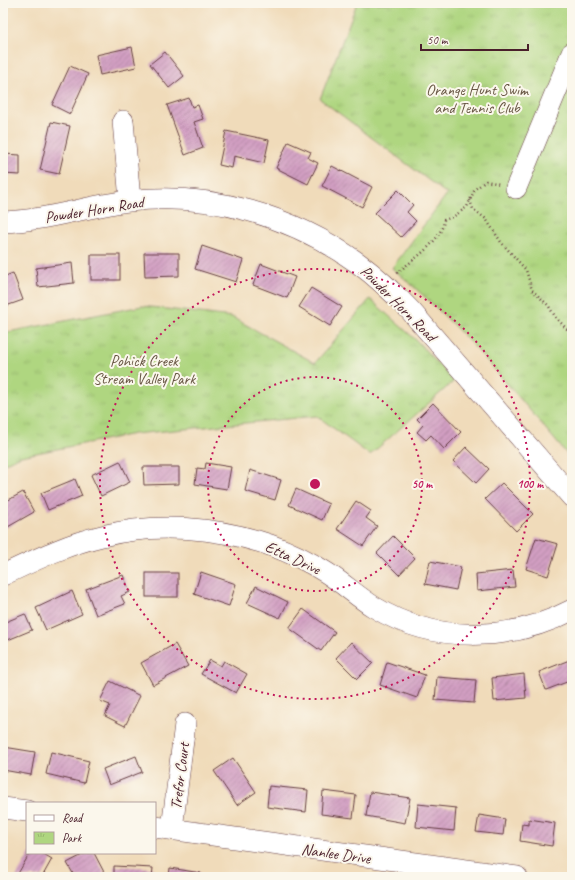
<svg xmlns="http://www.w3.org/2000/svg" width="575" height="880" viewBox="0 0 575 880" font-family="Caveat,sans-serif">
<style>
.park{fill:url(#park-tufts);stroke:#7c7a56}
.building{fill:url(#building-hatch)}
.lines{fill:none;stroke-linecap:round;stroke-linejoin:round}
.minor-casing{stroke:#633b40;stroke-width:22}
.path{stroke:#633b40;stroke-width:2.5;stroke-dasharray:1 3;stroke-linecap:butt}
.minor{stroke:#fff;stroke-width:21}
.ring{fill:none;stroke:#c2185b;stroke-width:2;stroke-dasharray:2 4}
.labels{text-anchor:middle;stroke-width:4;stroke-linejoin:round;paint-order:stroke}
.park-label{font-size:16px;fill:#685644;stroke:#fbf7ec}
.street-label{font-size:16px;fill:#4a1f2b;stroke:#fbf7ec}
.centre{fill:#c2185b;stroke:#fbf7ec;stroke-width:2}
.ring-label{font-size:12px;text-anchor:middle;font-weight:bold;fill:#c2185b;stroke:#fbf7ec;stroke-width:4;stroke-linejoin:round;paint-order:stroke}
</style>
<defs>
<pattern id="park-tufts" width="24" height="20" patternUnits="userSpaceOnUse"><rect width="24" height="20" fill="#afd680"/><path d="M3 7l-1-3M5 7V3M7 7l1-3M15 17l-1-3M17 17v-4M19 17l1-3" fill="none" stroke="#98b76f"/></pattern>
<pattern id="building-hatch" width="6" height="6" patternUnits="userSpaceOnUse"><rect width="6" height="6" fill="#d29fc2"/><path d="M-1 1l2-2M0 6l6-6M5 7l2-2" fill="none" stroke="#ac819e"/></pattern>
</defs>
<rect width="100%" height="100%" fill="#fbf7ec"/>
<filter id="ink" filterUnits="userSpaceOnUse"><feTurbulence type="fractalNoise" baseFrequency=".025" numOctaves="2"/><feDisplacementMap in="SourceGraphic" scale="8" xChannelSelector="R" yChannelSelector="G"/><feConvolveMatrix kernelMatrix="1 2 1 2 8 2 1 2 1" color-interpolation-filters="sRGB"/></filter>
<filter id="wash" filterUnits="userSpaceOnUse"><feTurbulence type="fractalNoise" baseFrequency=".012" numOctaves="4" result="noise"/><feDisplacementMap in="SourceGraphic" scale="16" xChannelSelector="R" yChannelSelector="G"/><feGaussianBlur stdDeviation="0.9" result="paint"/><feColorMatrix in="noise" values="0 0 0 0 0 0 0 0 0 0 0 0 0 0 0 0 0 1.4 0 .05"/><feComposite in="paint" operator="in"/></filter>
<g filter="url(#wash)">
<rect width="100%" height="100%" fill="#f0dbba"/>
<g class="park">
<path d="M357,3H572V460C514,392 461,325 392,268L447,194L320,99Z"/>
<polygon points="370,299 416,340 454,381 370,455 317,416 134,434 21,456 3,464 3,333 142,306 232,317 315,363"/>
</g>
<g id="blocks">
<g class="building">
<polygon points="132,47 136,67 100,75 96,55"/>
<polygon points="165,52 184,76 169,88 150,64"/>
<polygon points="70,66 88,74 70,114 52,105"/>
<polygon points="189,98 192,107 198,105 203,119 194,122 203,148 185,155 167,105"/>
<polygon points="51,122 70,126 59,174 40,170"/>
<polygon points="226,131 269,140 264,163 234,156 232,168 219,165"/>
<polygon points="288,142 311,152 308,158 318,163 308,184 276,168"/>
<polygon points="3,154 20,155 20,175 3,174"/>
<polygon points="332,166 372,187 362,207 322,186"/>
<polygon points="398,190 413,205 407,212 416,221 401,237 375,213"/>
<polygon points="202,246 243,260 236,282 195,269"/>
<polygon points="144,253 179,253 179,276 145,277"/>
<rect x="91" y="255" width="29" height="25"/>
<polygon points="72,263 74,283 38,287 36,268"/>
<polygon points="261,264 295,277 287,298 253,285"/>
<polygon points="13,273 23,300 3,307 3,277"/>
<polygon points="311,288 342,307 330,326 299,307"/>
<polygon points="433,403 461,432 444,449 431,435 426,440 417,432 423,425 417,419"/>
<polygon points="466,447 489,469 476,483 453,461"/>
<polygon points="120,461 130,482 101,496 91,475"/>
<polygon points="206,463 231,467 227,489 195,484 197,468 205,469"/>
<polygon points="143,467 179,467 179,484 144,485"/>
<polygon points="250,470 281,480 275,500 245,491"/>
<polygon points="75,479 82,496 48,510 41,493"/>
<polygon points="502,483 533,514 516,531 485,499"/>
<polygon points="296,489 329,504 322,520 289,505"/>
<polygon points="23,492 34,512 6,528 3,521 3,503"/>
<polygon points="356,501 371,511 366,518 377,526 363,546 337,529"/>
<polygon points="393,536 415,558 399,575 377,553"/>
<polygon points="536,538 558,544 548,576 526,569"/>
<polygon points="430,561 461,567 456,590 425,584"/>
<polygon points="513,570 515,587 477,591 476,574"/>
<polygon points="201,572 236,584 229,606 194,594"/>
<rect x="146" y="573" width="32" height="24"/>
<polygon points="123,575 130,592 121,596 125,604 96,615 86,589"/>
<polygon points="256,586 288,602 280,618 247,603"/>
<polygon points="72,591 82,614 46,630 36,608"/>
<polygon points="303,609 335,632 321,651 289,628"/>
<polygon points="25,614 32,630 3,642 3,623"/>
<polygon points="351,642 373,663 357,679 336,658"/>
<polygon points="175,644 188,666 153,685 141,663"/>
<polygon points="572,659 572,680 546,690 539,672"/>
<polygon points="210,660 221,666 224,661 247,674 236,693 201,674"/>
<polygon points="387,662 425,675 417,698 380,685"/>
<polygon points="524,674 526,698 494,701 492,678"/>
<polygon points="437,677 476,680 474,703 435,700"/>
<polygon points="110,681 140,696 125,726 105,716 110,705 100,701"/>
<polygon points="4,747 35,752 31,775 3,770"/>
<polygon points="51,752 89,761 84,783 46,774"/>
<polygon points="136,756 142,772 109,785 103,769"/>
<polygon points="233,758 256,792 237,805 214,771"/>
<polygon points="269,786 308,790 306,812 267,807"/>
<polygon points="323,791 356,795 353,818 321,814"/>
<polygon points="370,792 410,798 405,823 366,816"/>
<polygon points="418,804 456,808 454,831 416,827"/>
<polygon points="479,815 505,819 503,835 476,832"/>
<polygon points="529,819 555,823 552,846 520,841 522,824 529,825"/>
<polygon points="30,853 42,853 52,859 42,877 16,877"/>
<polygon points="86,853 94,853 105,874 99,877 75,877 67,863"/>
<polygon points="114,866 153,868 152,877 114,877"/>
<polygon points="170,868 201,873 200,877 169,877"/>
</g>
</g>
</g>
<g filter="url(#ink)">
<use href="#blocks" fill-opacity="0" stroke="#633b40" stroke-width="1"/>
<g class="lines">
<defs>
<g id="minor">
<polyline points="123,121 130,200"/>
<polyline points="516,188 572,53"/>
<path d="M3,222C45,221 87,206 129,201C209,191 293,216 358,263C377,277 394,293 410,310L572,497"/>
<path d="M3,575C35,560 67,544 102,536C157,522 217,527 270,545C290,552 310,562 327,573C344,584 358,597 374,607C434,644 511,642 572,610"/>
<polyline points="3,808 27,811"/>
<polyline points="155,827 517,877"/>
<polyline points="172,829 185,724"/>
</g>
</defs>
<use href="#minor" class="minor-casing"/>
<g class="path">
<polyline points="470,200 473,209 486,219 501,242 526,270 532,290 548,305 556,318 572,334"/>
<path d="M397,273C413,259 441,243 444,220L453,217L467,207L475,189L486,181L500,184"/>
</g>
<use href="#minor" class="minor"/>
</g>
</g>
<g class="ring">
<circle cx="315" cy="484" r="107"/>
<circle cx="315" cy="484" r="215"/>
</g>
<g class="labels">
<g class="park-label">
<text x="477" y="95">Orange Hunt Swim<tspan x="477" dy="18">and Tennis Club</tspan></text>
<text x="144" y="366">Pohick Creek<tspan x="144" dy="18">Stream Valley Park</tspan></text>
</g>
<g class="street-label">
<text transform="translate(94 209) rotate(-9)" y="6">Powder Horn Road</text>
<text transform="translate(399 303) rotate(45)" y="6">Powder Horn Road</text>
<text transform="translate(293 557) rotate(25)" y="6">Etta Drive</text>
<text transform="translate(179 776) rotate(-83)" y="6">Trefor Court</text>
<text transform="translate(336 853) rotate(8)" y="6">Nanlee Drive</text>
</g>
</g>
<circle cx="315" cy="484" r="6" class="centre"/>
<g class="ring-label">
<text x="422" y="488">50 m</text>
<text x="530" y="488">100 m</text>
</g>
<rect width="575" height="880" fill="none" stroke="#fbf7ec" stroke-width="16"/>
<rect x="26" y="802" width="130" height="52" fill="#fbf7ec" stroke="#b4a19f"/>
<rect x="34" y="815" width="20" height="6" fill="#ffffff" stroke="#b4a19f"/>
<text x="62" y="822" font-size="12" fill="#4a1f2b">Road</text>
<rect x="34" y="832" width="20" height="12" fill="url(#park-tufts)" stroke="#b4a19f"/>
<text x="62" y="842" font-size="12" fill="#4a1f2b">Park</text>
<path d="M421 44v6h107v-6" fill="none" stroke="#4a1f2b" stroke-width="2"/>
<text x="427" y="44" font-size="12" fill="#4a1f2b" stroke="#fbf7ec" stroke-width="3" paint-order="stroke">50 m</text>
</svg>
